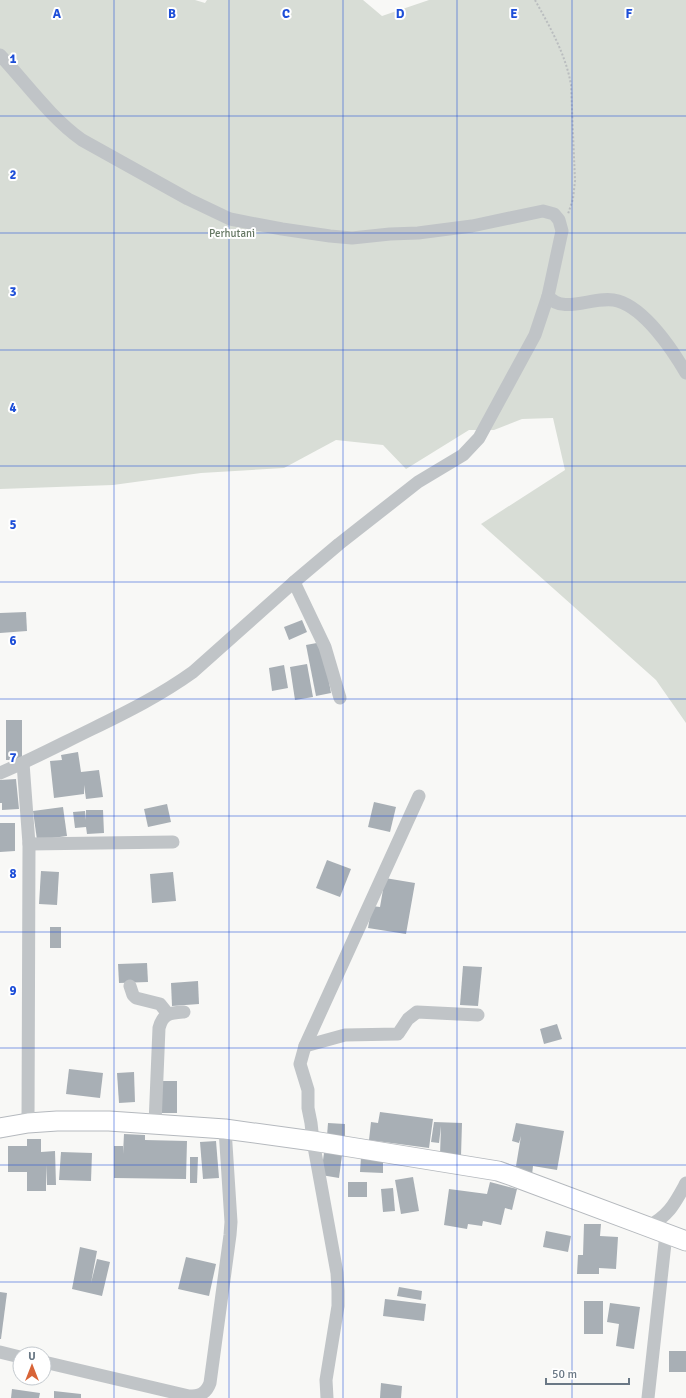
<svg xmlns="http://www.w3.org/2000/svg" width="686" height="1398" viewBox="0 0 686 1398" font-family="Signika,sans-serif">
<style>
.green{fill:#d8ddd6}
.building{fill:#a8afb5}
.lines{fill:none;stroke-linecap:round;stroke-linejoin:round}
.secondary-casing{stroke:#b5b9be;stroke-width:21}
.path{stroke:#babdbf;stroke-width:2;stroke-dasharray:2 2;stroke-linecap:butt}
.street{stroke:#c0c4c7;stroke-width:13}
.secondary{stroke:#fff;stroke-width:19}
.grid{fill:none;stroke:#1d4ed8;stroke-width:1;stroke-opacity:0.55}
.labels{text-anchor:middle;stroke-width:4;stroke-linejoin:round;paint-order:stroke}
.park-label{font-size:11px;fill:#667864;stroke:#fff}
.grid-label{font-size:13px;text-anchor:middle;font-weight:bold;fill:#1d4ed8;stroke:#fff;stroke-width:4;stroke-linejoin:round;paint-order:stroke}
</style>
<rect width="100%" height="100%" fill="#f8f8f6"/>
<polygon class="green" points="0,0 195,0 205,3 207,0 363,0 382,16 429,0 686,0 686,723 656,680 481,524 565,470 553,418 522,419 494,430 469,430 406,469 383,445 336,440 284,468 201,473 113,485 0,489"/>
<g class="building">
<polygon points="26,612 27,631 0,633 0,613"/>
<polygon points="302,620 307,632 289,640 284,627"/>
<polygon points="322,642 331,693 316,696 306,645"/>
<polygon points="307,664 313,697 295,700 290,667"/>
<polygon points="284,665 288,688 272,691 269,668"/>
<rect x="6" y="720" width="16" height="40"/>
<polygon points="78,752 81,772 99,770 103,797 86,799 84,785 84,794 54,798 50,761 62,760 61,755"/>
<polygon points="16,779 19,809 2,810 2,803 0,803 0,780"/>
<polygon points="374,802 396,807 390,832 368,827"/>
<polygon points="167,804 171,822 148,827 144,809"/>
<polygon points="63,807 67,836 37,840 33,811"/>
<polygon points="86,810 103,810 104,833 87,834 86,827 75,828 73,812 85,811 86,820"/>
<polygon points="0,823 15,823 15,851 0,852"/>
<polygon points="327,860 351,869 340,897 316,888"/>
<polygon points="41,871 59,872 57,905 39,904"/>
<polygon points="173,872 176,901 152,903 150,874"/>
<polygon points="385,878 415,883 406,934 368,928 372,906 380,907"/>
<rect x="50" y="927" width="11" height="21"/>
<polygon points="147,963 148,982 119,983 118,964"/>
<polygon points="463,966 482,967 478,1006 460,1005"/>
<polygon points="198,981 199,1004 172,1006 171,983"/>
<polygon points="557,1024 562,1039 544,1044 540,1029"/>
<polygon points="69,1069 103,1073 100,1098 66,1094"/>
<polygon points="134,1072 135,1102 119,1103 117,1073"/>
<rect x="159" y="1081" width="18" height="32"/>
<polygon points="380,1112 433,1119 429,1148 369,1140 371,1122 378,1123"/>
<polygon points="434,1122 462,1123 461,1156 440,1155 441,1126 439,1143 431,1142"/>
<polygon points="328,1123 345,1124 345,1136 327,1136"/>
<polygon points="516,1123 564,1131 557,1170 533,1166 532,1175 515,1172 521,1136 519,1143 512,1141"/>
<polygon points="124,1134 145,1135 145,1140 187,1141 186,1179 114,1178 114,1146 123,1146 123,1154"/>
<polygon points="27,1139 41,1139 41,1152 55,1151 56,1185 47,1185 46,1165 46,1191 27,1191 27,1172 8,1172 8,1146 27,1146"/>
<polygon points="216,1141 219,1178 203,1179 200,1142"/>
<polygon points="61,1152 92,1153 91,1181 59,1180"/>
<polygon points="324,1153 342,1155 339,1178 321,1175"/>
<polygon points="190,1157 198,1157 197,1183 190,1183"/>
<polygon points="361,1157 383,1157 383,1173 360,1172"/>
<polygon points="413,1177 419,1211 401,1214 395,1180"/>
<rect x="348" y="1182" width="19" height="15"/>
<polygon points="490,1182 517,1189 512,1210 505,1208 501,1225 483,1221 482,1226 468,1224 467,1229 444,1225 449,1189 487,1194"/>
<polygon points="393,1188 395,1211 383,1212 381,1189"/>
<polygon points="584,1224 601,1224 600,1236 618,1237 616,1269 599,1268 599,1274 577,1274 578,1255 583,1255"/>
<polygon points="546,1231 571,1236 568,1252 543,1247"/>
<polygon points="80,1247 97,1251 91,1283 97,1259 110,1262 102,1296 72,1289"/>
<polygon points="186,1257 216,1264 209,1296 178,1289"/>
<polygon points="399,1287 422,1291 421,1300 397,1296"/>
<polygon points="0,1292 7,1293 1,1339 0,1339"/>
<polygon points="385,1299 426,1304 424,1321 383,1316"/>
<rect x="584" y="1301" width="19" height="33"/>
<polygon points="610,1303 640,1307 634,1349 616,1346 619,1324 607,1322"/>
<rect x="669" y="1351" width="17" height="21"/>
<polygon points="381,1383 402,1386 401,1398 380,1398"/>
<polygon points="12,1389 40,1393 39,1398 11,1398"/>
<polygon points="54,1391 81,1394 81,1398 54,1398"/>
</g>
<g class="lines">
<defs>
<polyline id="secondary" points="0,1128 28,1123 57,1121 109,1121 225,1129 313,1141 498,1171 515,1177 686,1241"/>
</defs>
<use href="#secondary" class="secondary-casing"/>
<path class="path" d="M535,0C550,27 566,55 571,85L575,181L573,199L568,214"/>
<g class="street">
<path d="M0,55C27,84 50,117 82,140L188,199L230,219L282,229L330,236L352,238L390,234L418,233L472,226L543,211L554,214L559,220L562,231L548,296L535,335L479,438L463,455L418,482L339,544L294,582L193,672C161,695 127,712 92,729C61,744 31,760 0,773"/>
<path d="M548,296C563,316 596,294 618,301C645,309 672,349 686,373"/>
<polyline points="294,582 325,647 340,698"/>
<polyline points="23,763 29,844 28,1123"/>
<polyline points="29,844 173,842"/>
<polyline points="130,986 133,995 136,998 160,1004 168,1014"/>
<polyline points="305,1046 345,1035 398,1034 408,1019 417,1012 478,1015"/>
<path d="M155,1124L159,1028C163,1013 170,1013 184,1012"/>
<path d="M647,1227C669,1216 675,1203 686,1183"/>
<polyline points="0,1352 20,1357"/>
<path d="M44,1362L189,1396C199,1396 206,1394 210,1383L230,1235L231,1222L225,1129"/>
<polyline points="327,1398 326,1380 338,1306 338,1291 337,1273 313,1141 311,1123 308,1108 308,1090 300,1064 305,1046 419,796"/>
<polyline points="648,1398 666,1234"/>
</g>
<use href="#secondary" class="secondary"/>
</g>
<path class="grid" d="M114,0V1398M229,0V1398M343,0V1398M457,0V1398M572,0V1398M0,116H686M0,233H686M0,350H686M0,466H686M0,582H686M0,699H686M0,816H686M0,932H686M0,1048H686M0,1165H686M0,1282H686"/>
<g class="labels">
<g class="park-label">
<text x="232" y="237">Perhutani</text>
</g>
</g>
<g class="grid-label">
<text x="57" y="18">A</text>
<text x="172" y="18">B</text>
<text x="286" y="18">C</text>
<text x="400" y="18">D</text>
<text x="514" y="18">E</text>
<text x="629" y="18">F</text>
<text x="13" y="63">1</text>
<text x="13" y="179">2</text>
<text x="13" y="296">3</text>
<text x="13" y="412">4</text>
<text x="13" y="529">5</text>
<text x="13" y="645">6</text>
<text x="13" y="762">7</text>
<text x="13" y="878">8</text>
<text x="13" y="995">9</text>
</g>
<g transform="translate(32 1366)"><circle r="19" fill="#ffffff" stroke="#c3c9ce"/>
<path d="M0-3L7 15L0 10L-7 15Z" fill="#d86437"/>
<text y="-6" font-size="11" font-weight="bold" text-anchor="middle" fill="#6a7885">U</text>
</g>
<path d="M546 1378v6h83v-6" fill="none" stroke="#6a7885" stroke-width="2"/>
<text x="552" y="1378" font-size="12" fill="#6a7885" stroke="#ffffff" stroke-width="3" paint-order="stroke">50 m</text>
</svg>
